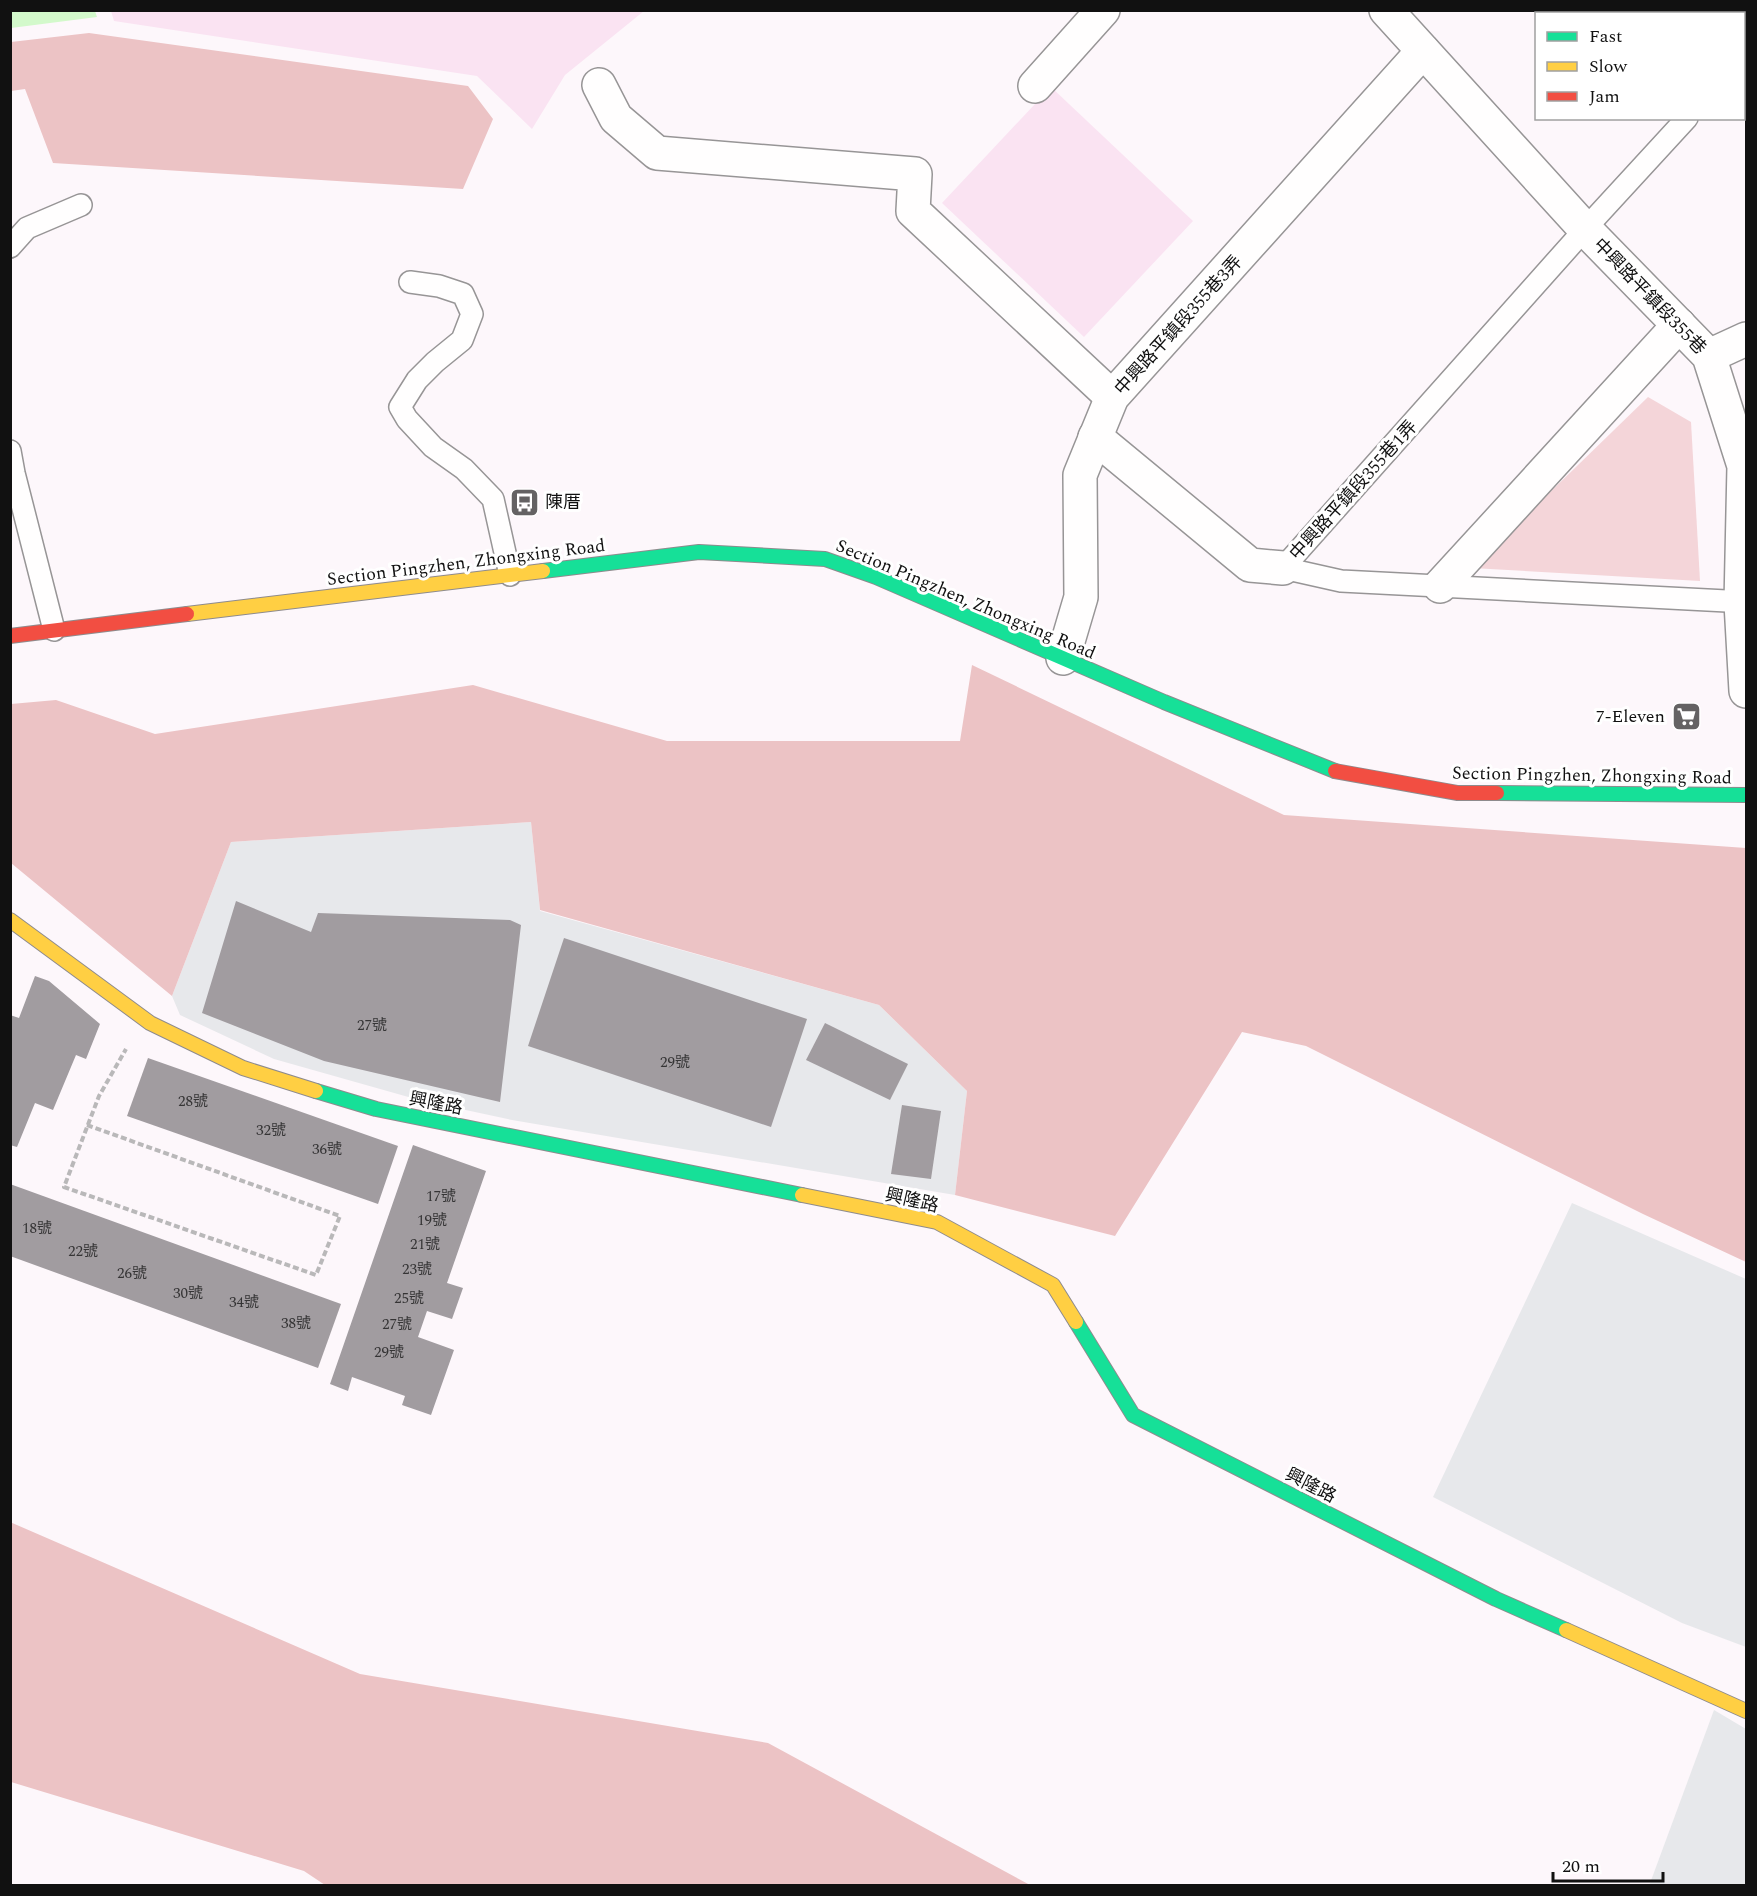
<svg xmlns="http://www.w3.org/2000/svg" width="1757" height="1896" viewBox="0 0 1757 1896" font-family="Spectral,'Noto Sans TC',serif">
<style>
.industrial{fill:#e7e8eb}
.farmland{fill:#fae3f2}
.green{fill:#f4d5d9}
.forest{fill:#ecc3c5}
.water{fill:#d3f9cb}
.building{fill:#a19ca0}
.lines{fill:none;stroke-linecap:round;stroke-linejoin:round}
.lane-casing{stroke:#979596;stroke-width:24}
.street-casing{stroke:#979596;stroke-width:36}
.fast-casing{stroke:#8e8b8d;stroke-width:16}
.slow-casing{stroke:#8e8b8d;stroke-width:16}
.jam-casing{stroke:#8e8b8d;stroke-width:16}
.path{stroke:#b9b8b9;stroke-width:4;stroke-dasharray:6 3;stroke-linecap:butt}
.lane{stroke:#fffefe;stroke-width:21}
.street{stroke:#fffefe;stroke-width:33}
.fast{stroke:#16e098;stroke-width:14}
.slow{stroke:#ffcf43;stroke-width:14}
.jam{stroke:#f24e42;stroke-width:14}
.labels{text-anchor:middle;stroke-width:6;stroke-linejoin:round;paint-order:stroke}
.number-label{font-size:15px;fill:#353435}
.street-label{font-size:18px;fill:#111;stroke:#fff}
.poi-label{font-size:18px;fill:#111;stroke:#fff;text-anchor:start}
</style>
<rect width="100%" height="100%" fill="#fdf7fb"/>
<g class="industrial">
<polygon points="531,822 540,911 879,1005 967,1091 955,1195 512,1120 419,1100 274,1059 180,1015 172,996 231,842"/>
<polygon points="1572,1203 1746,1279 1746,1647 1682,1623 1433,1497"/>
<polygon points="1714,1710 1746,1729 1746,1885 1649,1886"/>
</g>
<g class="farmland">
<polygon points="111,11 111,10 644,11 565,75 532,129 477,76 114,21"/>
<polygon points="1051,87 1193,221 1084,337 942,203"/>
</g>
<polygon class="green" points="1648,397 1691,422 1700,581 1472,568"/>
<g class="forest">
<polygon points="89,33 468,86 493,119 463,189 53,163 25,89 11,91 11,42"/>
<polygon points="972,665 1284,815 1746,848 1746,1262 1643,1214 1306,1046 1242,1032 1115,1236 955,1195 967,1091 879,1005 540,910 531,822 231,842 172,996 11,863 11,704 56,700 155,734 473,685 667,741 960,741"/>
<polygon points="10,1522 360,1674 768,1743 1030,1885 325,1885 304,1871 11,1782"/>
</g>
<polygon class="water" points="10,11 95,11 97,17 11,28"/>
<g class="building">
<polygon points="236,901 311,932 318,913 510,920 521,925 500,1102 324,1061 202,1013"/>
<polygon points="564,938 807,1019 771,1127 528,1046"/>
<polygon points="35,976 49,981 100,1024 86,1059 76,1055 53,1110 35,1103 17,1147 10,1145 10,1015 19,1018"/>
<polygon points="825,1023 908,1064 890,1100 806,1060"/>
<polygon points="148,1058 398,1146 378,1204 127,1116"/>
<polygon points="902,1105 941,1111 931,1179 891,1174"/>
<polygon points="413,1145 486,1171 447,1283 463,1288 452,1319 427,1311 418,1337 454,1350 431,1415 402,1405 405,1396 352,1377 348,1391 330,1384"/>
<polygon points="10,1184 341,1304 318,1368 10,1256"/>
</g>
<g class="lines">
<defs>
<g id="lane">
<polyline points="1687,118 1585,229 1283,568 1341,581 1746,602"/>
<polyline points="10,247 27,228 81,205"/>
<polyline points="410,282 439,286 463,294 472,314 462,340 435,362 417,380 400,407 407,419 433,447 464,469 493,499 510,575"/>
<polyline points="10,451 14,473 54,630"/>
</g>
<g id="street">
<polyline points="1386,10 1585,229 1709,356 1744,466 1741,603 1746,691"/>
<polyline points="599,85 616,118 657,153 915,174 913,211 1112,397"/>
<polyline points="1035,86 1103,10"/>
<polyline points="1709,356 1746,339"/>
<polyline points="1095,437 1250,565 1283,568"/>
<polyline points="1440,586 1679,325"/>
<polyline points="1063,658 1081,597 1080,475 1112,397 1423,51"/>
</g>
<g id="fast">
<polyline points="543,571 699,552 825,559 876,577 1164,702 1335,771"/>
<polyline points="1497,793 1746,795"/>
<polyline points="316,1091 376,1109 802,1195"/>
<polyline points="1076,1322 1133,1415 1496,1599 1566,1630"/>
</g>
<g id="slow">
<polyline points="187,614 543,571"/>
<polyline points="10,920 150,1023 243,1068 316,1091"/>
<polyline points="802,1195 937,1222 1053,1285 1076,1322"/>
<polyline points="1566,1630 1746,1711"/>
</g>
<g id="jam">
<polyline points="10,636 187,614"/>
<polyline points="1335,771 1458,793 1497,793"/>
</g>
</defs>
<use href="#lane" class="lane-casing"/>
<use href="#street" class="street-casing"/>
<use href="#fast" class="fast-casing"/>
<use href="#slow" class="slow-casing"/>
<use href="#jam" class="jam-casing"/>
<polyline class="path" points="87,1125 340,1216 316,1275 64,1187 99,1096 126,1049"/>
<use href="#lane" class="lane"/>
<use href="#street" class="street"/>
<use href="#fast" class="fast"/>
<use href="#slow" class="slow"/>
<use href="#jam" class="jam"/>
</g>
<defs>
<symbol id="bus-square" viewBox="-11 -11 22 22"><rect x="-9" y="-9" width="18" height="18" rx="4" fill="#646263" stroke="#fff"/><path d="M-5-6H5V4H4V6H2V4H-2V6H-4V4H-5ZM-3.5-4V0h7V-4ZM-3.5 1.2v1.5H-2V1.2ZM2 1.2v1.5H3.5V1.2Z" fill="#fff"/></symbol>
<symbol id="supermarket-square" viewBox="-11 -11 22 22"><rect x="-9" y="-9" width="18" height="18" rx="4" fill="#646263" stroke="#fff"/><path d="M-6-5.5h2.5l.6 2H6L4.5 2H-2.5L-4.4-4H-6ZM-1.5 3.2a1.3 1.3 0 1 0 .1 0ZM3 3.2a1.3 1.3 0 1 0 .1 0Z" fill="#fff"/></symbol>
</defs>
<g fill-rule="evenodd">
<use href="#bus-square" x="508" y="486" width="33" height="33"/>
<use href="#supermarket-square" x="1670" y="700" width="33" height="33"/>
</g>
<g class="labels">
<g class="number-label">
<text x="372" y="1030">27號</text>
<text x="675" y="1067">29號</text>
<text x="193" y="1106">28號</text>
<text x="271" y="1135">32號</text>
<text x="327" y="1154">36號</text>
<text x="441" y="1201">17號</text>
<text x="432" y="1225">19號</text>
<text x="37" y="1233">18號</text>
<text x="425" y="1249">21號</text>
<text x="83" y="1256">22號</text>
<text x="417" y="1274">23號</text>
<text x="132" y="1278">26號</text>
<text x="188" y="1298">30號</text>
<text x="409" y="1303">25號</text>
<text x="244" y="1307">34號</text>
<text x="296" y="1328">38號</text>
<text x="397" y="1329">27號</text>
<text x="389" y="1357">29號</text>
</g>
<g class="street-label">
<text transform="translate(1650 296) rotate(46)" y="6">中興路平鎮段355巷</text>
<text transform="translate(1178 325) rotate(-48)" y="6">中興路平鎮段355巷3弄</text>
<text transform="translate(1353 490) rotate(-48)" y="6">中興路平鎮段355巷1弄</text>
<text transform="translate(466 562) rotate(-7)" y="6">Section Pingzhen, Zhongxing Road</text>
<text transform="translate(966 599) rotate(23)" y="6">Section Pingzhen, Zhongxing Road</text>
<text transform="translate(1592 775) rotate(1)" y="6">Section Pingzhen, Zhongxing Road</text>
<text transform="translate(436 1103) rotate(11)" y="6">興隆路</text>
<text transform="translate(912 1200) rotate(13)" y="6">興隆路</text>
<text transform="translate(1311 1485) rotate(27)" y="6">興隆路</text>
</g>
<g class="poi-label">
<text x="545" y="508">陳厝</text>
<text x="1665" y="722" text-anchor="end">7-Eleven</text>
</g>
</g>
<rect width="1757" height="1896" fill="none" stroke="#111111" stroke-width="24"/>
<rect x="1535" y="12" width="210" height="108" fill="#ffffff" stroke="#a0a0a0" stroke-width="1.5"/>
<rect x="1547" y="32" width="30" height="9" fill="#16e098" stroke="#a0a0a0" stroke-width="1.5"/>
<text x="1589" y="42" font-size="18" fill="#111111">Fast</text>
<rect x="1547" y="62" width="30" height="9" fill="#ffcf43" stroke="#a0a0a0" stroke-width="1.5"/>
<text x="1589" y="72" font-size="18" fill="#111111">Slow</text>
<rect x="1547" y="92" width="30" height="9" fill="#f24e42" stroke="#a0a0a0" stroke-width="1.5"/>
<text x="1589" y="102" font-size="18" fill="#111111">Jam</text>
<path d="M1553 1872v9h110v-9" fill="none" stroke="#111111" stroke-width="3"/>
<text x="1562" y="1872" font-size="18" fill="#111111" stroke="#ffffff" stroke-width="4.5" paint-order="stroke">20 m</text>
</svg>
